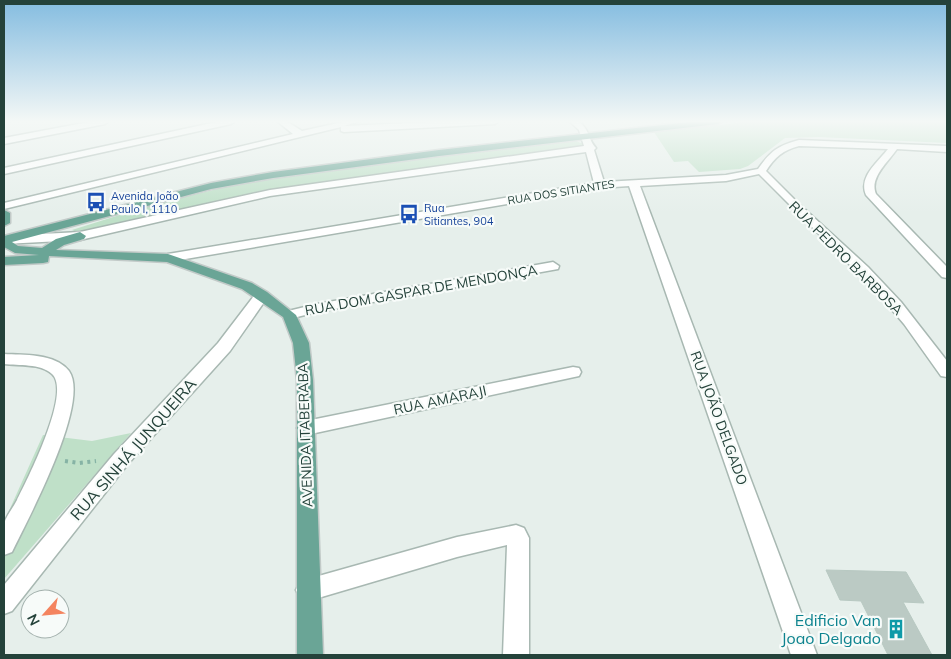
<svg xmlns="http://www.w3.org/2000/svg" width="951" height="659" viewBox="0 0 951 659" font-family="Mulish,sans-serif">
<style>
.green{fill:#bfe0c8}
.building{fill:#bbcac4;stroke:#b8c9c2}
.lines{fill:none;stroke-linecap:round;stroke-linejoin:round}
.minor-casing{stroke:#a8b8b2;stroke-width:3}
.major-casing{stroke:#c2cac8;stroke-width:3}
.path{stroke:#86b3a5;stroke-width:4;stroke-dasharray:3 4.5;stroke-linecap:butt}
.minor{fill:#fff;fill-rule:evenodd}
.major{fill:#6aa596;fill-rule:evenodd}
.labels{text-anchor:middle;stroke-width:4.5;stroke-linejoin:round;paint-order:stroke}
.far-street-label{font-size:11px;fill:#24423a;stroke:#f7fbf9}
.far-transit-label{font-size:11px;fill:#164399;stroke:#f7fbf9;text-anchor:start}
.street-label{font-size:14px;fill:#24423a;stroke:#f7fbf9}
.near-street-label{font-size:16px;fill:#24423a;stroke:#f7fbf9}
.near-culture-label{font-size:16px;fill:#0d838f;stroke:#f7fbf9;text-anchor:end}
</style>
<rect width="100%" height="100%" fill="#e6efeb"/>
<g class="green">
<polygon points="757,121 947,121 947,143 819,137 785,138 748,166 740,169 699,172 688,161 674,162 654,132"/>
<polygon points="570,139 584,144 583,147 279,189 230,199 82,234 72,230 145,207 249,181"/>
<polygon points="131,433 4,579 4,522 43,435 92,441"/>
</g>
<polygon class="building" points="826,570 906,572 924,603 903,602 932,655 888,655 861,601 840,600"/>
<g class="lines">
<defs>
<g id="minor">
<polygon points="94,121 109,121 105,124 4,144 4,138"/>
<polygon points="221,121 235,121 231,124 4,174 4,168"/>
<polygon points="277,121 286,121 302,131 347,121 360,121 344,126 455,121 499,121 495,124 344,132 341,131 341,127 4,209 4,203 293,134"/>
<path d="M569,121H578C591,131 587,138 596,148L594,150L604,182L726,175L758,169C771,151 777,146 799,140L947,146V152L897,149C888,162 869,178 876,194L947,267V278L942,277L866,195C858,177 878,162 888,149L799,146C783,150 775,157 766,171L798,203L868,267L901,302L947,361V377L941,376L904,324L875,290L759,174L726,181L640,186L817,655H791L629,186L600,188L168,262L162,258L168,254L594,183L586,152L270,196L80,240L4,244V236L80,232L270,190L584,146L579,130Z"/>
<polygon points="553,262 559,266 558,269 317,312 289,319 284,318 282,315 284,312 317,304"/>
<polygon points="262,291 269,295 230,351 128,464 12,611 4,614 4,585 114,454 218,343 257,292"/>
<path d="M4,354C23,355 55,353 69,371C91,402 28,519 12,552L4,555C3,546 2,533 4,524C6,516 13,508 17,500C27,480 72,392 52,374C40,363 19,366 4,364Z"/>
<polygon points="573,367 579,368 581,372 579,376 306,435 300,433 297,428 300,423 306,421"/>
<polygon points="516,525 524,528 529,538 529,655 503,655 507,545 457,557 308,601 300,598 296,590 300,582 308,579 457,537"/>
</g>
<g id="major">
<polygon points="699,121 722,121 718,124 439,156 273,178 211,189 12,242 18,246 42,248 56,239 80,232 86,236 84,239 64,245 56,250 168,254 252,283 267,292 296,315 309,343 313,380 323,655 297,655 297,380 293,343 283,317 242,289 167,262 49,256 48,262 43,263 4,265 4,257 39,255 15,253 4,247 4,236 211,183 273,172 439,150"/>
<polygon points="4,210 10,213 10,223 4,226"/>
</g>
</defs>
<use href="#minor" class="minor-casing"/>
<use href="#major" class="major-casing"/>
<polyline class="path" points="65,461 79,463 96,461"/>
<use href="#minor" class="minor"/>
<use href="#major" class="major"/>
</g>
<linearGradient id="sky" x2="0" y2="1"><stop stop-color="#84bce0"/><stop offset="0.57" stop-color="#f4f8f6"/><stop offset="1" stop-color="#f4f8f6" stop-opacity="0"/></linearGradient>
<rect width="951" height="213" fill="url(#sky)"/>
<defs>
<symbol id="bus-bare" viewBox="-9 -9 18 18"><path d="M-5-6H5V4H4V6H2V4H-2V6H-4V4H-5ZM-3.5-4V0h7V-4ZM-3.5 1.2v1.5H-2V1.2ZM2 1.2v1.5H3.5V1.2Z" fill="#1a4fb4" stroke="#f7fbf9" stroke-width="2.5" paint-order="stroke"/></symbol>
<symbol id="building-bare" viewBox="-9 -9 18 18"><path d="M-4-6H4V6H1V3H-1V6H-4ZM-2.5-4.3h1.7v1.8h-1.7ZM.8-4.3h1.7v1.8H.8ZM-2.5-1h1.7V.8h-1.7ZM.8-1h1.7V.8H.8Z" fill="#0f9aa8" stroke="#f7fbf9" stroke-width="2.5" paint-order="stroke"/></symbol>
</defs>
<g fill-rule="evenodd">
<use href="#bus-bare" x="82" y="188" width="28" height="28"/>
<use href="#bus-bare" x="395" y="200" width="28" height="28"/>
<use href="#building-bare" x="882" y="615" width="28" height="28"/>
</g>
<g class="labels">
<g class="far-street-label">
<text transform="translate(561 192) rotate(-9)" y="4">RUA DOS SITIANTES</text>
</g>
<g class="far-transit-label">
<text x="111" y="200">Avenida João<tspan x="111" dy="13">Paulo I, 1110</tspan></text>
<text x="424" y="212">Rua<tspan x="424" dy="13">Sitiantes, 904</tspan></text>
</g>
<g class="street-label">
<text transform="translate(846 258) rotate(45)" y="5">RUA PEDRO BARBOSA</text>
<text transform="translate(421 290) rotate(-10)" y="5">RUA DOM GASPAR DE MENDONÇA</text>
<text transform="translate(440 400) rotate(-12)" y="5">RUA AMARAJI</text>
<text transform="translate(719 418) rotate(70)" y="5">RUA JOÃO DELGADO</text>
<text transform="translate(305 435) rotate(-92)" y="5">AVENIDA ITABERABA</text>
</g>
<g class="near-street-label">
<text transform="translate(133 449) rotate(-49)" y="6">RUA SINHÁ JUNQUEIRA</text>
</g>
<g class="near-culture-label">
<text x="881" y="626">Edificio Van<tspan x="881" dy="18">Joao Delgado</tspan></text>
</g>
</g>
<rect width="951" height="659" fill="none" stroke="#24423a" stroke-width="10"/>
<g transform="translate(45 614) rotate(243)"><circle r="24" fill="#f7fbf9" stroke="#a3b1ad"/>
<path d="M0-4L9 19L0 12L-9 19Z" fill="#f4845f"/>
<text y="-8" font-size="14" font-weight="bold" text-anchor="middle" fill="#24423a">N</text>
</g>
</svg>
